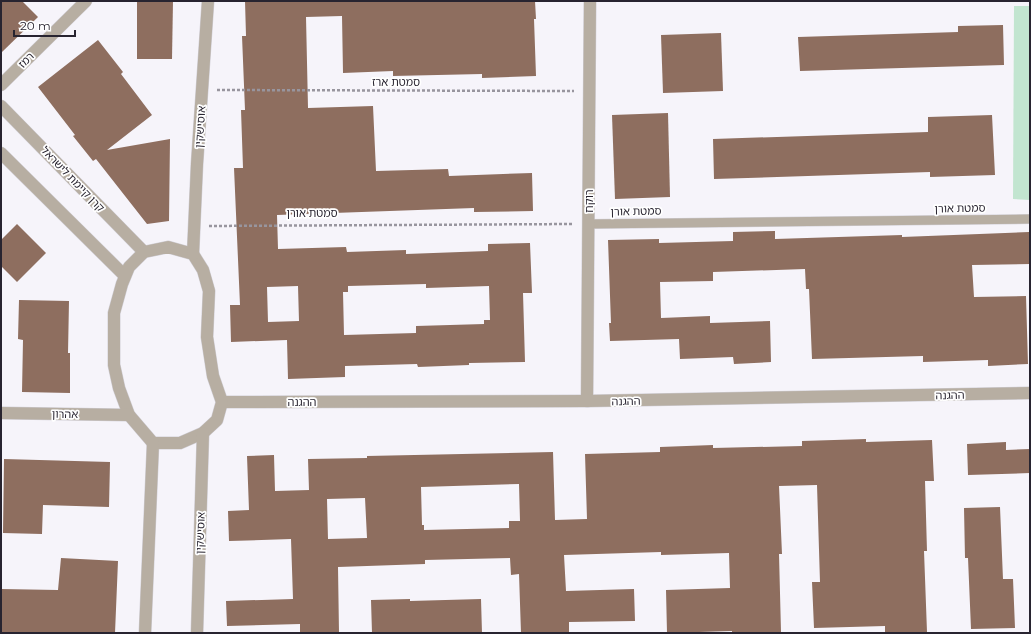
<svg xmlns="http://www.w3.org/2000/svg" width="1031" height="634" viewBox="0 0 1031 634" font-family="Montserrat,'Noto Sans Hebrew',sans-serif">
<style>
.green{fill:#c2e5d0}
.building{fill:#8e6e5f;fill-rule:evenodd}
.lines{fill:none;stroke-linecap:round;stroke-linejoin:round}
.service-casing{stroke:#d1cfd6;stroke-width:10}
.minor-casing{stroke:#d1cfd6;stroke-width:13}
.tertiary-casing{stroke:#d1cfd6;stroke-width:13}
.path{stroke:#98959e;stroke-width:2.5;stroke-dasharray:3 2;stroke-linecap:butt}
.service{stroke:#b7aea2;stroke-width:9}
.minor{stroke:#b7aea2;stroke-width:12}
.tertiary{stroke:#b7aea2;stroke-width:12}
.labels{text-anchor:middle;stroke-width:3.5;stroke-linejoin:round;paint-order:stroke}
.street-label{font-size:11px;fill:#282430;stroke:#fff}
</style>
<rect width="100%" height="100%" fill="#f6f4fa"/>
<polygon class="green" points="1014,6 1030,6 1030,200 1013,199"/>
<g class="building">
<polygon points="1,1 22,1 38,17 1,53"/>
<polygon points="137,1 173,1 172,59 137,59"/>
<path d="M245,1H535L536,19H534L536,76L482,78V74L393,76V71L343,73L342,16L306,17L308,108L373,106L376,171L448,169L449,176L532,173L533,211L474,212V208L277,215L278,249L346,247L347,252L406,250V254L488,251V244L530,243L532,293H523L525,362L469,363V365L418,367L417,364L345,366V377L288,379L287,340L231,342L230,305H240L234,168H243L241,110H245L242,36H246ZM426,284V288L489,286L490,320H484V324L416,326V333L344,335L343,292H348V286ZM298,286L299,321L268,322L267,287Z"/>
<polygon points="1003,25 1004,65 800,71 798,37 958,32 958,26"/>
<polygon points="721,33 723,91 663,93 661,35"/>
<polygon points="98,40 123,72 121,74 152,115 107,150 170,139 169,221 147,224 96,159 93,161 73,136 75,135 38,87"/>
<polygon points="668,113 670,197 615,199 612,115"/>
<polygon points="992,115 995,175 930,177 930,172 714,179 713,139 928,132 928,117"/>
<polygon points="17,224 46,253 17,282 1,266 1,240"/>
<polygon points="775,231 775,239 902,235 902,237 1029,232 1030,264 972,265 974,297 1026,296 1028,364 988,366 988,360 923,362 923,356 812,359 809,289 806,289 805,269 713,272 713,281 660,282 661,318 710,316 710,323 770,321 771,362 734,364 733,357 680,359 679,339 610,341 609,323 611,323 608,240 659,239 659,243 733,241 733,232"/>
<polygon points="19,300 69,301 68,353 70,353 70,393 22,392 23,340 18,339"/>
<path d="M866,439V442L932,440L934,481H925L927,551H924L927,632L885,633V626L814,628L812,582H820L817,485L779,486L782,554H779L781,632L732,633V631L667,633L666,590L730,588L729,553L661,555V552L564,555L566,591L634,589L635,621L569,622V633H521L519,574L511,575L510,558L425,560V564L338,567L339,633H300V624L227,626L226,601L293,599L291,539L229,541L228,511L249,510L247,456L274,455L275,491L309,490L308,459L367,458V456L553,452L555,520L587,519L585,454L660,452V447L713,445V448L802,446V441ZM519,484L520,521H509V528L424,530V525H422L421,487ZM365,498L367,538L328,539L327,499Z"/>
<polygon points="1006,442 1006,450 1030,449 1030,473 968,475 967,444"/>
<polygon points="4,459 110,462 109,507 43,505 42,534 3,533"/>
<polygon points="1000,507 1003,579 1013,579 1015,628 971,629 968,558 965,558 964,508"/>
<polygon points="61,558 118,561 115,633 1,633 1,589 58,590"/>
<polygon points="410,599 410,601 481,599 482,633 372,633 371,600"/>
</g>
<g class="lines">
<defs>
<polyline id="service" points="589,224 1030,219"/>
<g id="minor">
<polyline points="1,85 86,1"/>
<polyline points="587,401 590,1"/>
<polyline points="222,402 587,401 1030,393"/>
</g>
<g id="tertiary">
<polyline points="1,106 144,252"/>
<polyline points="1,153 125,276"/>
<polygon points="168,247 193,254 203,270 209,291 207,337 213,376 222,402 217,420 203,433 180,443 153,443 129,415 119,388 114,365 114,313 122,284 129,267 144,252"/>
<polyline points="193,254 197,164 208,1"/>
<polyline points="1,413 129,415"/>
<polyline points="145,633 153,443"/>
<polyline points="197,633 203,433"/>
</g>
</defs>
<use href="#service" class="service-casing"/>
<use href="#minor" class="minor-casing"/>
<use href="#tertiary" class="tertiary-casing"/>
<g class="path">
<polyline points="217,90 574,91"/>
<polyline points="209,226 572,224"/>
</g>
<use href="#service" class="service"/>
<use href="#minor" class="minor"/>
<use href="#tertiary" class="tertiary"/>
</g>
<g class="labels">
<g class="street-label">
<text transform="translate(26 60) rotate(-45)" y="4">רמז</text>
<text x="396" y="86">סמטת ארז</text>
<text transform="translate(200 127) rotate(-86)" y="4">אוסישקין</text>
<text transform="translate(73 179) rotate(46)" y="4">קרן קיימת לישראל</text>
<text transform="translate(589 201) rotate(-90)" y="4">רוקח</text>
<text transform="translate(960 208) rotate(-1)" y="4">סמטת אורן</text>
<text transform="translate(636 211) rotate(-1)" y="4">סמטת אורן</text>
<text x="312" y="217">סמטת אורן</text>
<text transform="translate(950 395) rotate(-1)" y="4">ההגנה</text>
<text transform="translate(626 401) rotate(-1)" y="4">ההגנה</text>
<text x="302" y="406">ההגנה</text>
<text transform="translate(65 414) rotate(1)" y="4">אהרון</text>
<text transform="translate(200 533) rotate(-88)" y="4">אוסישקין</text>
</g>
</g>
<rect width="1031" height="634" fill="none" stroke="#282430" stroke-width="4"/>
<path d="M14 30v6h61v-6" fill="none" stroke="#282430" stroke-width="2"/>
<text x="20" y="30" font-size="12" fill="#282430" stroke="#ffffff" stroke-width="3" paint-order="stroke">20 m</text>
</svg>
